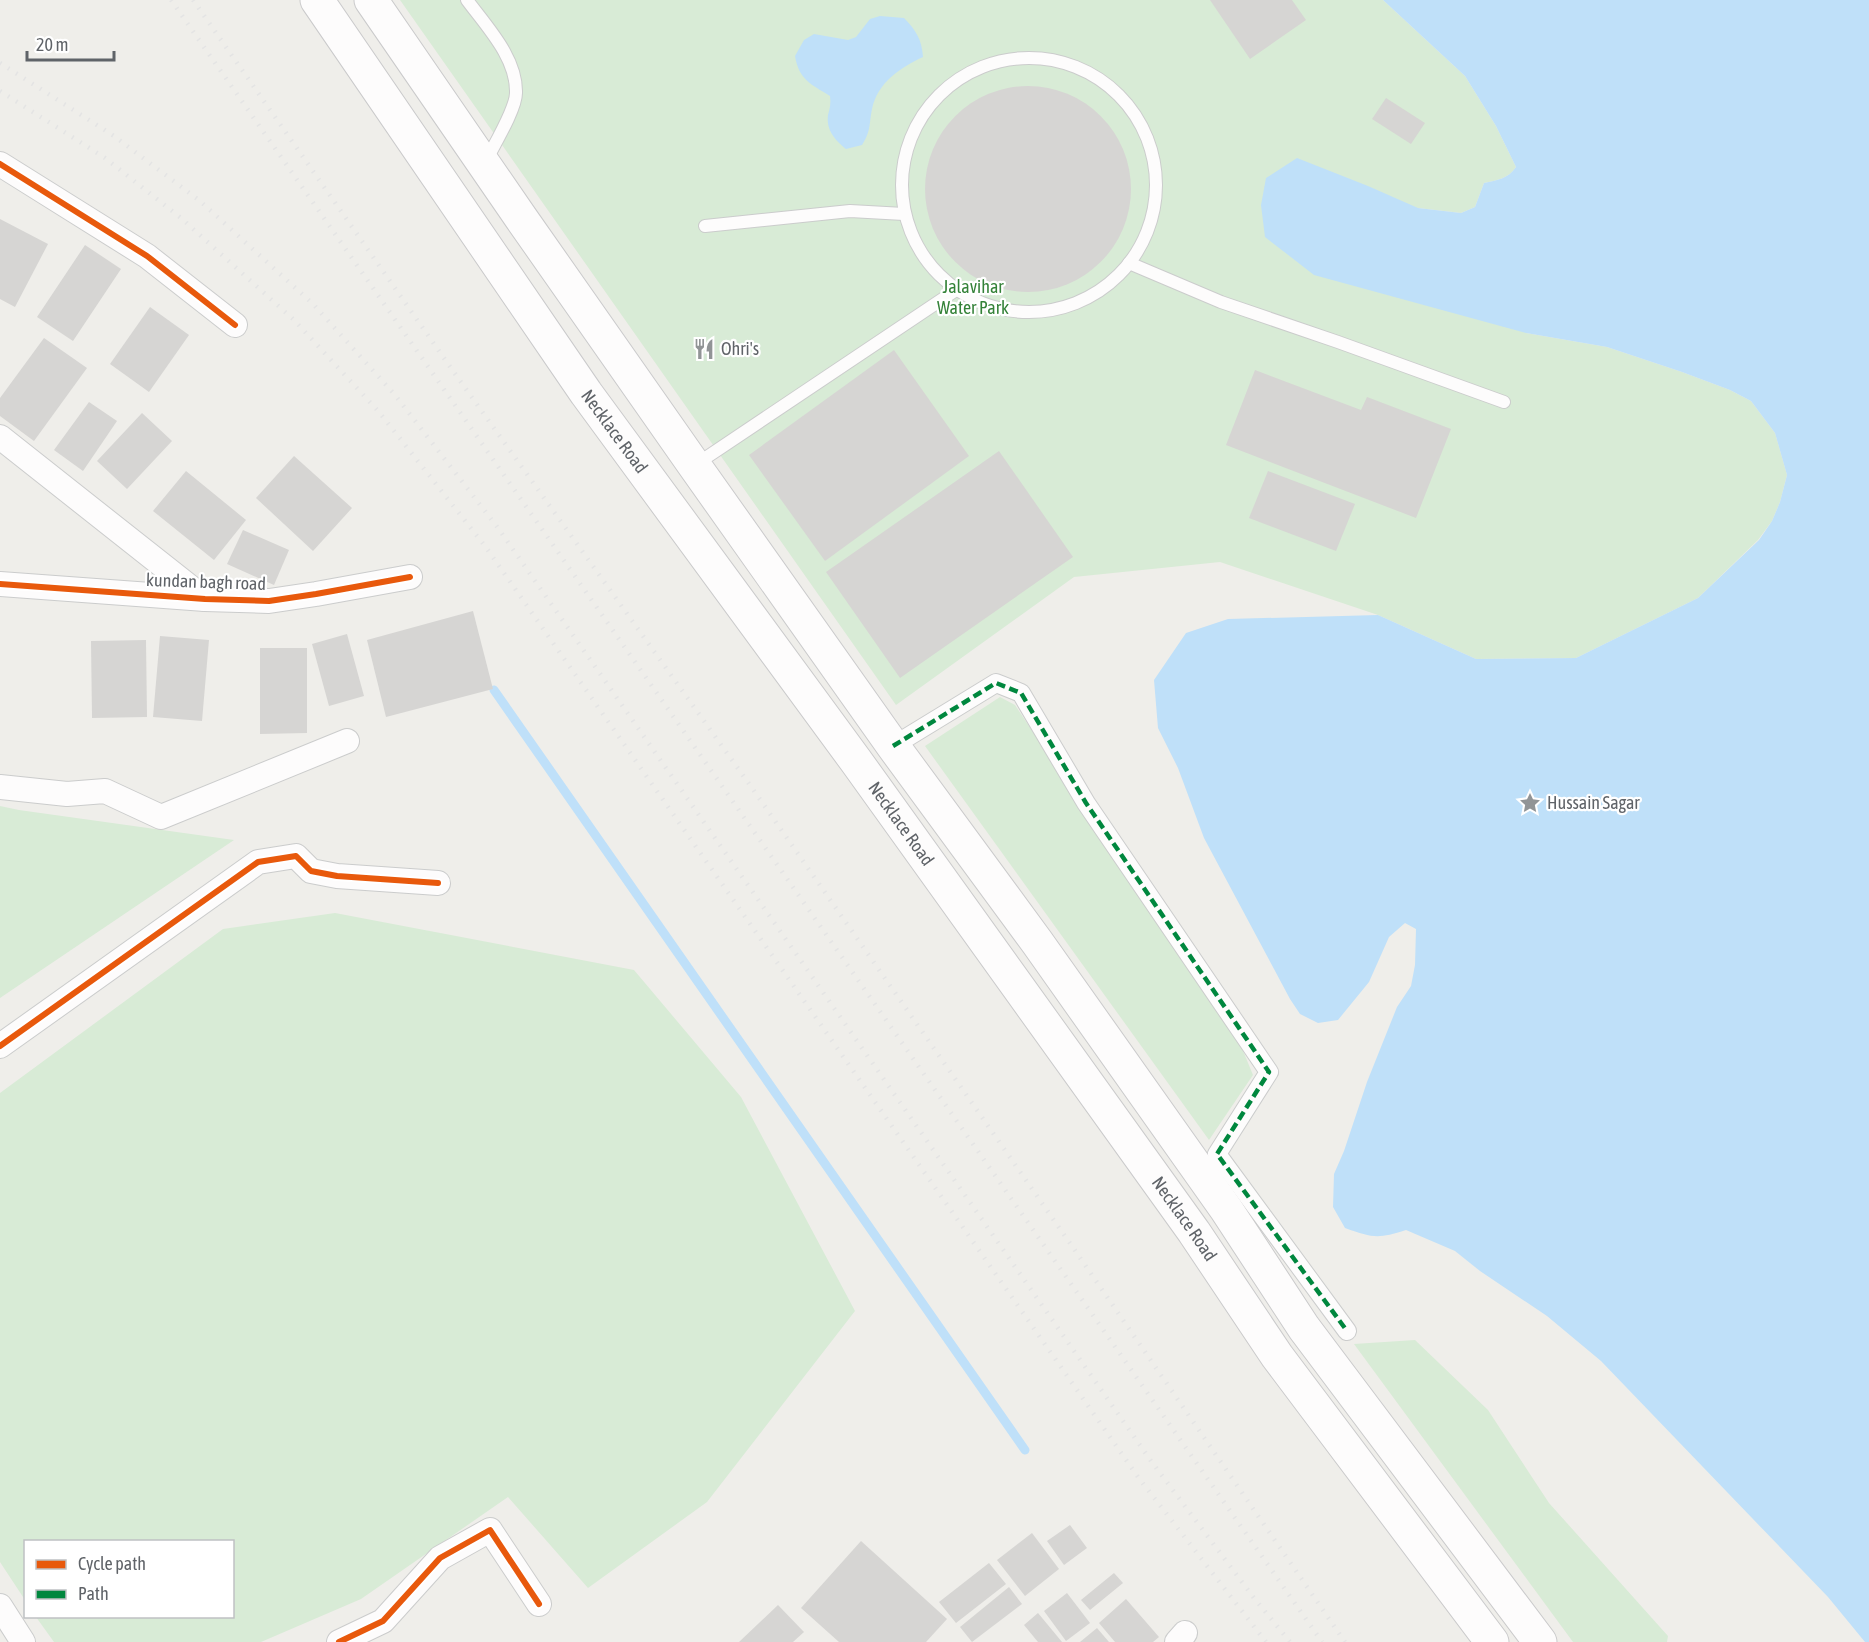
<svg xmlns="http://www.w3.org/2000/svg" width="1869" height="1642" viewBox="0 0 1869 1642" font-family="'Asap Condensed',sans-serif">
<style>
.green{fill:#d8ebd6}
.water{fill:#bfe0f9}
.lines{fill:none;stroke-linecap:round;stroke-linejoin:round}
.stream{stroke:#bfe0f9;stroke-width:9}
.building{fill:#d6d5d3}
.service-casing{stroke:#cbcccc;stroke-width:14}
.pedestrian-casing{stroke:#cbcccc;stroke-width:20}
.minor-casing{stroke:#cbcccc;stroke-width:26}
.secondary-casing{stroke:#cacacb;stroke-width:35}
.service{stroke:#fdfcfc;stroke-width:12}
.pedestrian{stroke:#fdfcfc;stroke-width:18}
.minor{stroke:#fdfcfc;stroke-width:24}
.secondary{stroke:#fdfcfc;stroke-width:33}
.rail{stroke:#e4e4e4;stroke-width:4.5;stroke-dasharray:1.5 8;stroke-linecap:butt}
.quiet{stroke:#00873e;stroke-width:4.5;stroke-dasharray:9 4.5;stroke-linecap:butt}
.cycleway-casing{stroke:#fff;stroke-width:10}
.cycleway{stroke:#e8590c;stroke-width:6}
.labels{text-anchor:middle;stroke-width:4.5;stroke-linejoin:round;paint-order:stroke}
.park-label{font-size:18px;fill:#348238;stroke:#fff}
.poi-label{font-size:18px;fill:#5f6368;stroke:#fff;text-anchor:start}
.street-label{font-size:18px;fill:#5f6368;stroke:#fff}
</style>
<rect width="100%" height="100%" fill="#efeeea"/>
<g class="green">
<path d="M400,0H1383L1465,76L1496,126L1516,167C1508,179 1497,180 1484,183L1475,207L1461,213L1418,208L1526,333L1607,347L1682,372L1730,390L1751,401L1775,433L1787,475L1780,502L1772,521L1758,540L1698,598L1576,658L1476,659L1378,615L1220,562L1074,577L896,705Z"/>
<polygon points="1000,697 1015,705 1239,1041 1253,1075 1209,1140 925,746"/>
<polygon points="0,806 19,810 234,840 0,998"/>
<polygon points="335,913 634,970 741,1097 855,1311 707,1502 588,1588 508,1497 361,1599 261,1642 54,1642 36,1617 232,1616 232,1542 26,1542 25,1600 0,1562 0,1093 223,929"/>
<polygon points="1415,1340 1488,1410 1549,1503 1668,1636 1667,1642 1573,1642 1354,1344"/>
</g>
<g class="water">
<path d="M1383,0H1869V1642H1865L1828,1597L1601,1361L1547,1316L1480,1271L1455,1251L1406,1230C1378,1239 1373,1238 1345,1228L1333,1207L1334,1174L1344,1151L1367,1082L1397,1007L1411,986L1415,965L1416,929L1405,923L1389,937L1369,982L1338,1020L1318,1023L1300,1014L1290,999L1204,838L1178,768L1158,728L1154,680L1186,633L1228,619L1378,615L1476,659L1576,658L1698,598L1759,540L1772,521L1780,502L1787,475L1775,433L1751,401L1730,390L1682,372L1607,347L1526,333L1314,275L1265,237L1261,205L1266,178L1297,158L1368,186L1418,208L1461,213L1475,207L1484,183C1497,180 1508,179 1516,167L1496,126L1465,76Z"/>
<path d="M880,16L904,18C916,30 922,40 923,57C900,68 878,82 872,109C869,124 871,131 862,145L846,149C835,140 826,130 828,115C830,108 831,103 830,96C811,84 799,80 795,56L804,40L814,34L848,40L856,37L870,19Z"/>
</g>
<g class="lines">
<polyline class="stream" points="494,690 1025,1450"/>
</g>
<g class="building">
<polygon points="1210,0 1292,0 1306,20 1250,59"/>
<circle cx="1028" cy="189" r="103"/>
<polygon points="1386,98 1425,123 1411,144 1372,119"/>
<polygon points="0,219 48,244 15,307 0,299"/>
<polygon points="85,245 121,269 73,341 37,317"/>
<polygon points="150,307 189,335 149,392 110,364"/>
<polygon points="44,338 87,368 34,441 0,416 0,398"/>
<polygon points="894,350 969,456 825,561 749,455"/>
<polygon points="1255,370 1361,410 1367,397 1451,429 1416,518 1226,445"/>
<polygon points="89,402 117,421 83,471 54,450"/>
<polygon points="142,413 172,441 127,489 97,461"/>
<polygon points="999,451 1073,557 900,678 826,572"/>
<polygon points="294,456 352,508 313,551 256,498"/>
<polygon points="186,471 246,520 214,560 153,511"/>
<polygon points="1268,471 1355,504 1336,551 1249,518"/>
<polygon points="243,530 289,550 274,585 227,564"/>
<polygon points="473,611 493,689 386,717 367,640"/>
<polygon points="347,634 364,696 329,706 312,644"/>
<polygon points="160,636 209,640 202,721 153,717"/>
<polygon points="146,640 147,717 92,718 91,641"/>
<polygon points="260,648 307,648 307,733 260,734"/>
<polygon points="1070,1525 1087,1548 1064,1565 1047,1541"/>
<polygon points="1032,1533 1059,1569 1025,1596 997,1560"/>
<polygon points="861,1541 947,1619 926,1642 839,1642 801,1608"/>
<polygon points="989,1563 1006,1584 956,1623 939,1602"/>
<polygon points="1114,1573 1123,1583 1090,1610 1081,1600"/>
<polygon points="1009,1587 1022,1604 972,1642 960,1627"/>
<polygon points="1067,1593 1090,1623 1066,1641 1044,1611"/>
<polygon points="1126,1599 1159,1637 1153,1642 1115,1642 1099,1623"/>
<polygon points="778,1605 804,1632 793,1642 739,1642"/>
<polygon points="1038,1613 1062,1642 1038,1642 1024,1625"/>
<polygon points="1097,1628 1109,1642 1080,1642"/>
</g>
<g class="lines">
<defs>
<g id="service">
<path d="M467,0C487,27 517,58 516,93C516,109 494,145 486,161"/>
<circle cx="1029" cy="185" r="127"/>
<polyline points="705,226 850,211 904,214"/>
<polyline points="1129,263 1221,302 1338,342 1504,402"/>
<polyline points="695,465 956,290"/>
</g>
<polyline id="pedestrian" points="893,746 996,683 1021,693 1086,803 1269,1072 1217,1154 1347,1331"/>
<g id="minor">
<polyline points="0,164 147,256 235,325"/>
<polyline points="0,437 205,599"/>
<polyline points="0,584 205,599 269,601 316,594 410,577"/>
<polyline points="0,787 67,794 105,791 161,817 347,741"/>
<polyline points="0,1046 258,862 296,856 311,871 337,876 438,883"/>
<polyline points="0,1606 23,1642"/>
<polyline points="339,1642 383,1621 440,1558 490,1530 539,1604"/>
<polyline points="1177,1642 1185,1633"/>
</g>
<g id="secondary">
<path id="s1" d="M317,0L586,393L856,761L1194,1232L1277,1356L1492,1642"/>
<polyline points="371,0 521,218 694,465 893,746 1037,942 1226,1209 1304,1328 1540,1642"/>
</g>
</defs>
<use href="#service" class="service-casing"/>
<use href="#pedestrian" class="pedestrian-casing"/>
<use href="#minor" class="minor-casing"/>
<use href="#secondary" class="secondary-casing"/>
<use href="#service" class="service"/>
<use href="#pedestrian" class="pedestrian"/>
<use href="#minor" class="minor"/>
<use href="#secondary" class="secondary"/>
<g class="rail">
<polyline points="171,0 1322,1642"/>
<polyline points="193,0 453,371 752,788 1074,1249 1345,1642"/>
<polyline points="0,63 114,136 200,201 313,304 395,395 498,528 1151,1461 1254,1598 1290,1642"/>
<polyline points="0,91 105,158 181,218 294,320 379,412 485,546 1138,1477 1266,1642"/>
</g>
<polyline class="quiet" points="893,746 996,683 1021,693 1086,803 1269,1072 1217,1154 1347,1331"/>
<defs>
<g id="cycleway">
<polyline points="0,164 147,256 235,325"/>
<polyline points="0,584 205,599 269,601 316,594 410,577"/>
<polyline points="0,1046 258,862 296,856 311,871 337,876 438,883"/>
<polyline points="339,1642 383,1621 440,1558 490,1530 539,1604"/>
</g>
</defs>
<use href="#cycleway" class="cycleway-casing"/>
<use href="#cycleway" class="cycleway"/>
</g>
<defs>
<symbol id="restaurant-bare" viewBox="-9 -9 18 18"><path d="M-5-6h1v4h1v-4h1v4h1v-4h1v5L-1.5 .5V6h-2V.5L-5-1ZM5-6V6H3V1.5H1.5Q1.5-4 5-6Z" fill="#919496" stroke="#fff" stroke-width="2.5" paint-order="stroke"/></symbol>
<symbol id="sight-bare" viewBox="-9 -9 18 18"><path d="M0-6L1.8-2.2L6-1.7L2.9 1.2L3.7 5.4L0 3.3L-3.7 5.4L-2.9 1.2L-6-1.7L-1.8-2.2Z" fill="#919496" stroke="#fff" stroke-width="2.5" paint-order="stroke"/></symbol>
</defs>
<g fill-rule="evenodd">
<use href="#restaurant-bare" x="689" y="334" width="30" height="30"/>
<use href="#sight-bare" x="1515" y="788" width="30" height="30"/>
</g>
<g class="labels">
<g class="park-label">
<text x="973" y="293">Jalavihar<tspan x="973" dy="21">Water Park</tspan></text>
</g>
<g class="poi-label">
<text x="721" y="355">Ohri's</text>
<text x="1547" y="809">Hussain Sagar</text>
</g>
<g class="street-label">
<text dy="6" stroke="none"><textPath href="#s1" startOffset="524">Necklace Road</textPath></text>
<text transform="translate(206 582) rotate(2)" y="6">kundan bagh road</text>
<text dy="6" stroke="none"><textPath href="#s1" startOffset="1010">Necklace Road</textPath></text>
<text dy="6" stroke="none"><textPath href="#s1" startOffset="1496">Necklace Road</textPath></text>
</g>
</g>
<rect x="24" y="1540" width="210" height="78" fill="#ffffff" stroke="#bfc1c3" stroke-width="1.5"/>
<rect x="36" y="1560" width="30" height="9" fill="#e8590c" stroke="#bfc1c3" stroke-width="1.5"/>
<text x="78" y="1570" font-size="18" fill="#5f6368">Cycle path</text>
<rect x="36" y="1590" width="30" height="9" fill="#00873e" stroke="#bfc1c3" stroke-width="1.5"/>
<text x="78" y="1600" font-size="18" fill="#5f6368">Path</text>
<path d="M27 51v9h87v-9" fill="none" stroke="#5f6368" stroke-width="3"/>
<text x="36" y="51" font-size="18" fill="#5f6368" stroke="#ffffff" stroke-width="4.5" paint-order="stroke">20 m</text>
</svg>
